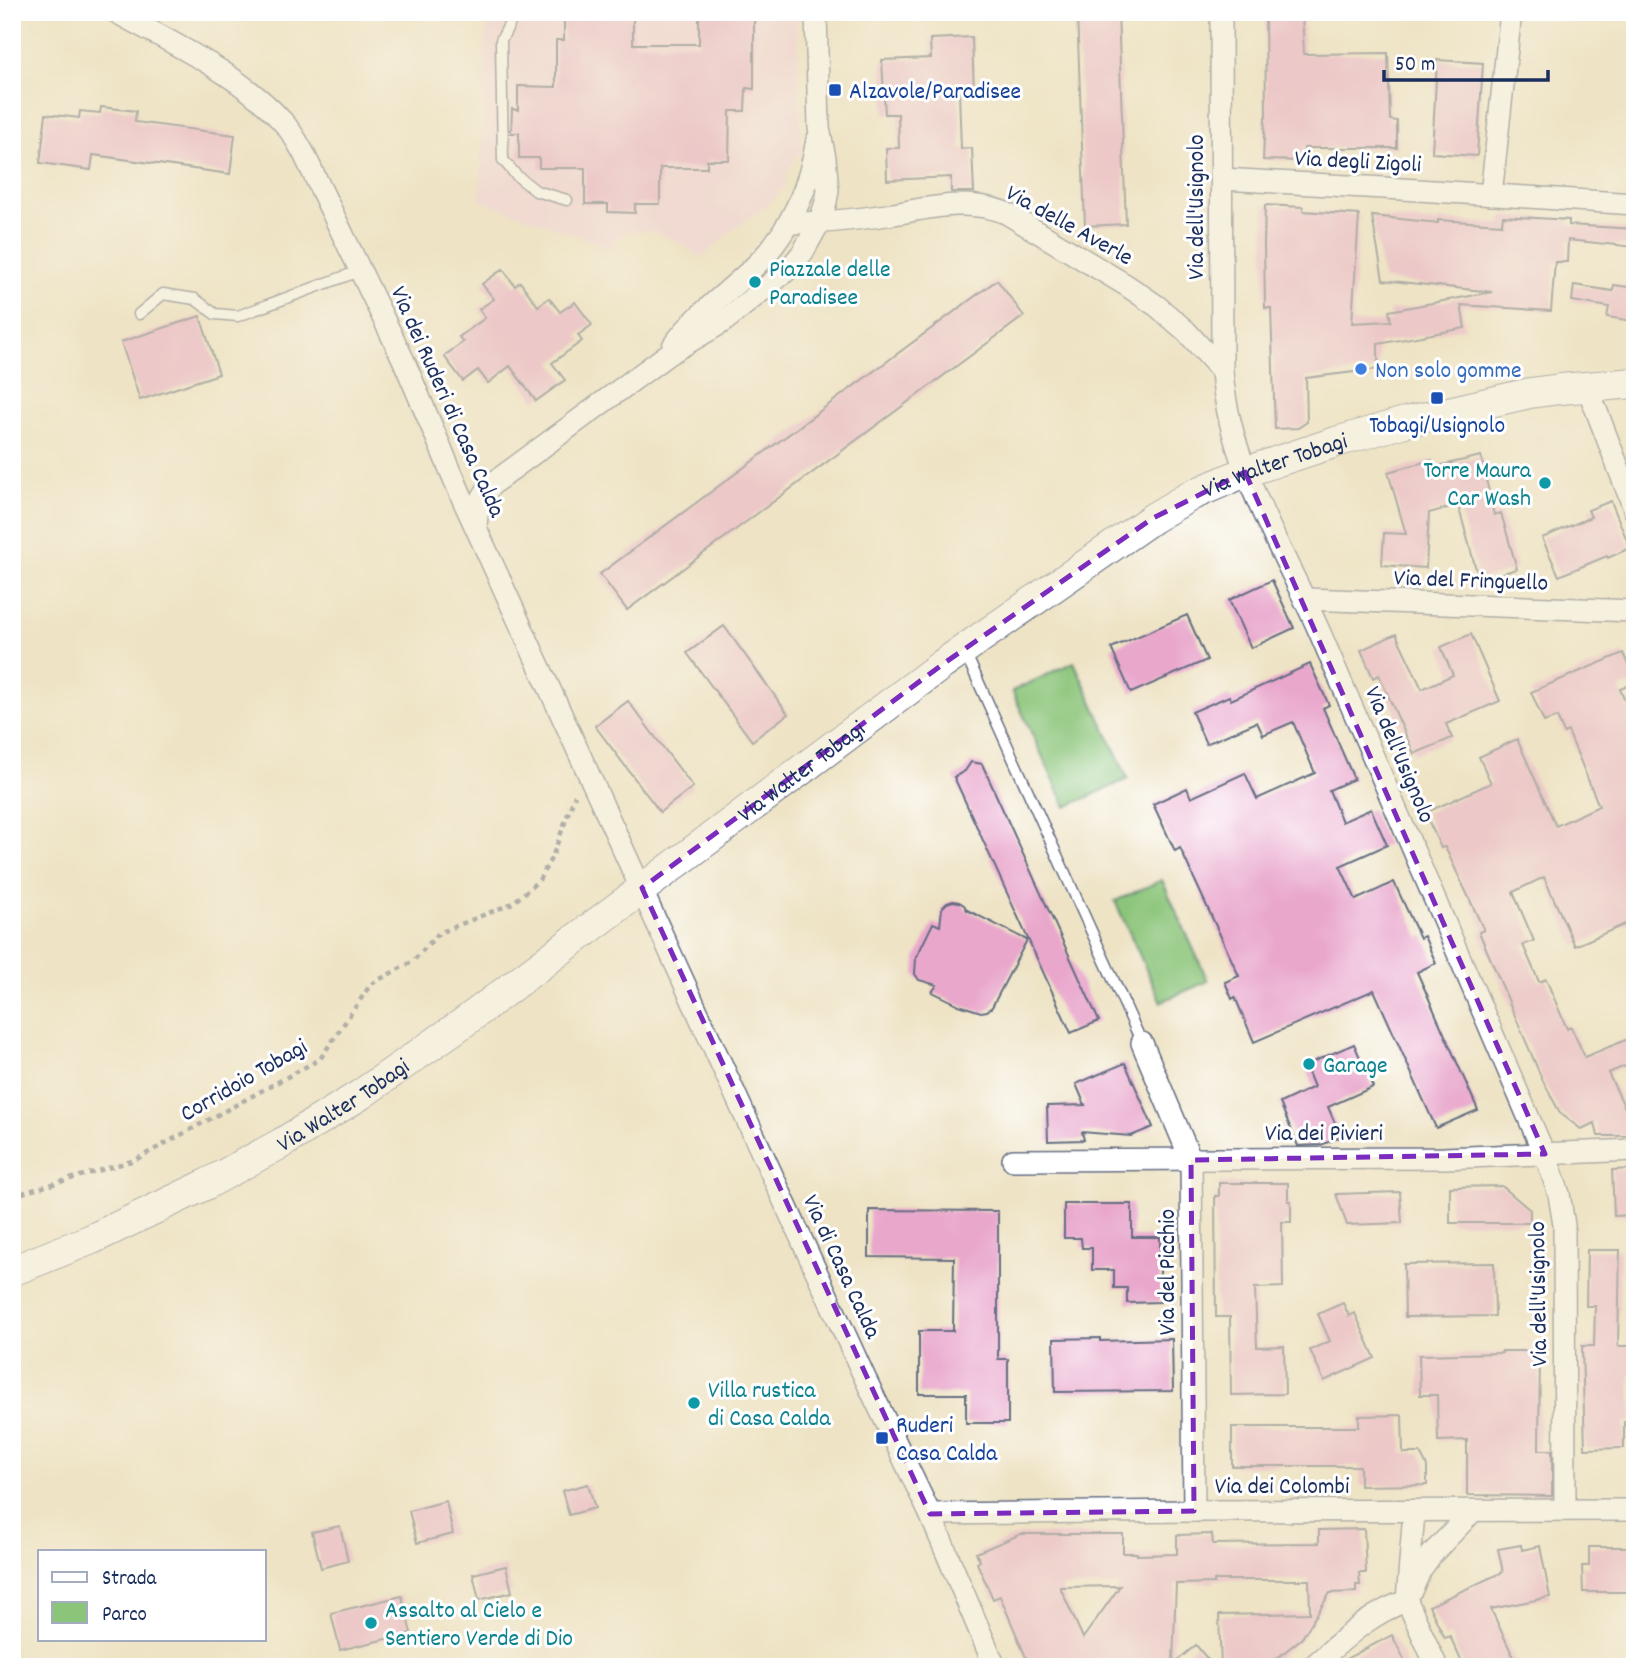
<svg xmlns="http://www.w3.org/2000/svg" width="1647" height="1679" viewBox="0 0 1647 1679" font-family="Dekko,sans-serif">
<style>
.built{fill:#f3cfdf}
.green{fill:#8bc579;stroke:#537a6c;stroke-width:2}
.building{fill:#e9a7cc;fill-rule:evenodd}
.lines{fill:none;stroke-linecap:round;stroke-linejoin:round}
.lane-casing{stroke:#656e82;stroke-width:13}
.street-casing{stroke:#656e82;stroke-width:24}
.secondary-casing{stroke:#656e82;stroke-width:32}
.path{stroke:#656e82;stroke-width:4.5;stroke-dasharray:5 5;stroke-linecap:butt}
.lane{stroke:#fff;stroke-width:10}
.street{stroke:#fff;stroke-width:21}
.secondary{stroke:#fff;stroke-width:30}
.marked{fill:none;stroke:#7b2cbf;stroke-width:5;stroke-dasharray:14 9;stroke-linejoin:round}
.transit-dot{fill:#1a4fb4;stroke:#fff;stroke-width:2.5}
.culture-dot{fill:#0f9aa8;stroke:#fff;stroke-width:2.5}
.shop-dot{fill:#3f7fe0;stroke:#fff;stroke-width:2.5}
.labels{text-anchor:middle;stroke-width:6;stroke-linejoin:round;paint-order:stroke}
.transit-label{font-size:24px;fill:#164399;stroke:#fff;text-anchor:start}
.street-label{font-size:24px;fill:#1b2f5e;stroke:#fff}
.culture-label{font-size:24px;fill:#0d838f;stroke:#fff;text-anchor:start}
.shop-label{font-size:24px;fill:#366cbe;stroke:#fff;text-anchor:start}
</style>
<rect width="100%" height="100%" fill="#fff"/>
<filter id="ink" filterUnits="userSpaceOnUse"><feTurbulence type="fractalNoise" baseFrequency=".0143" numOctaves="2"/><feDisplacementMap in="SourceGraphic" scale="14" xChannelSelector="R" yChannelSelector="G"/><feConvolveMatrix kernelMatrix="1 2 1 2 8 2 1 2 1" color-interpolation-filters="sRGB"/></filter>
<filter id="wash" filterUnits="userSpaceOnUse"><feTurbulence type="fractalNoise" baseFrequency=".00686" numOctaves="4" result="noise"/><feDisplacementMap in="SourceGraphic" scale="28" xChannelSelector="R" yChannelSelector="G"/><feGaussianBlur stdDeviation="1.57" result="paint"/><feColorMatrix in="noise" values="0 0 0 0 0 0 0 0 0 0 0 0 0 0 0 0 0 1.4 0 .05"/><feComposite in="paint" operator="in"/></filter>
<g filter="url(#wash)">
<rect width="100%" height="100%" fill="#eee3c5"/>
<polygon class="built" points="486,12 797,12 802,151 788,169 784,188 766,206 734,229 701,258 675,240 650,231 625,232 610,248 480,200"/>
<g class="green">
<polygon points="1074,662 1128,779 1066,807 1012,691"/>
<polygon points="1162,880 1208,981 1161,1002 1115,901"/>
</g>
<g id="blocks">
<g class="building">
<polygon points="586,12 614,12 614,16 633,16 633,44 699,44 699,12 754,12 754,89 746,88 745,111 730,111 729,160 707,160 707,168 660,168 660,204 635,204 635,213 608,212 608,204 585,204 585,168 539,168 539,158 519,158 519,133 511,133 512,109 518,110 518,86 556,87 556,40 564,40 564,17 586,17"/>
<polygon points="1077,12 1118,12 1126,224 1085,226"/>
<polygon points="1265,12 1302,12 1304,54 1388,53 1390,120 1397,121 1397,148 1304,148 1303,161 1263,160 1265,117 1266,117"/>
<polygon points="972,37 974,92 959,92 961,149 972,148 974,192 951,192 951,177 887,180 886,148 899,148 898,114 885,114 882,60 931,58 930,39"/>
<polygon points="1437,60 1483,63 1477,156 1432,153"/>
<polygon points="101,107 136,111 135,122 235,135 230,174 93,155 91,170 40,163 46,114 79,118 80,111 100,113"/>
<polygon points="1265,205 1303,207 1303,211 1359,215 1352,323 1391,321 1389,311 1492,292 1383,280 1372,216 1438,223 1438,220 1502,224 1503,216 1569,220 1569,225 1635,229 1635,247 1568,240 1567,262 1555,262 1551,311 1461,305 1465,328 1378,344 1378,369 1306,378 1307,422 1298,428 1275,429 1271,308 1265,308 1264,243"/>
<polygon points="503,269 515,286 520,282 538,306 549,298 560,312 575,302 592,325 578,335 582,341 552,363 565,380 536,401 510,366 488,383 478,370 463,381 444,356 463,342 459,337 485,318 479,309 494,299 482,284"/>
<polygon points="997,280 1024,316 627,610 600,574"/>
<polygon points="1574,285 1613,291 1614,285 1635,288 1633,321 1607,317 1609,307 1572,301"/>
<polygon points="200,316 219,374 140,400 121,342"/>
<polygon points="1481,456 1494,515 1501,513 1517,569 1479,580 1458,505 1429,513 1426,568 1382,565 1384,533 1406,534 1388,472 1432,460 1434,467"/>
<polygon points="1611,501 1630,548 1608,558 1607,556 1559,576 1542,538 1591,517 1588,510"/>
<polygon points="1272,580 1294,628 1251,648 1229,600"/>
<polygon points="1187,615 1207,660 1131,693 1111,648"/>
<polygon points="724,626 788,714 752,741 687,653"/>
<polygon points="1396,634 1422,689 1453,675 1441,647 1471,634 1500,701 1446,724 1452,738 1414,754 1379,675 1373,678 1361,650"/>
<polygon points="1623,653 1635,681 1635,683 1620,689 1635,726 1635,920 1575,946 1544,877 1513,892 1534,941 1523,945 1539,982 1546,979 1567,1029 1571,1027 1585,1057 1635,1036 1635,1062 1608,1073 1635,1128 1635,1136 1598,1136 1595,1123 1581,1129 1560,1113 1542,1079 1479,932 1484,930 1445,847 1441,848 1425,813 1491,783 1479,757 1517,739 1556,826 1599,806 1568,731 1564,733 1557,717 1544,722 1531,692"/>
<polygon points="1310,664 1329,705 1323,708 1354,779 1329,790 1342,822 1371,809 1387,845 1340,866 1356,900 1394,882 1420,938 1424,936 1436,963 1417,972 1478,1110 1436,1128 1374,990 1254,1042 1235,997 1232,999 1225,982 1239,976 1180,848 1175,851 1153,804 1187,788 1191,798 1245,773 1257,799 1315,773 1293,722 1263,735 1257,722 1206,744 1192,712 1229,696 1231,700"/>
<polygon points="628,701 693,787 660,812 595,726"/>
<polygon points="971,762 982,764 1099,1021 1071,1033 954,777 965,771"/>
<polygon points="953,901 959,902 964,905 967,910 1027,940 992,1007 987,1011 981,1012 959,1005 932,992 937,985 919,980 915,974 916,958 933,923 940,926 942,908 947,903"/>
<polygon points="1354,1044 1373,1087 1328,1107 1341,1137 1321,1145 1298,1146 1280,1103 1314,1087 1305,1065"/>
<polygon points="1125,1063 1153,1127 1131,1136 1082,1132 1084,1140 1048,1141 1047,1106 1085,1105 1076,1084"/>
<polygon points="1635,1169 1635,1215 1614,1216 1612,1170"/>
<polygon points="1219,1183 1288,1183 1288,1201 1291,1201 1291,1222 1282,1222 1283,1287 1255,1288 1257,1347 1284,1346 1285,1394 1231,1395 1230,1317 1216,1317 1215,1196 1219,1196"/>
<polygon points="1502,1186 1530,1210 1530,1223 1450,1223 1450,1187"/>
<polygon points="1400,1192 1402,1223 1347,1225 1336,1194"/>
<polygon points="1064,1204 1132,1204 1132,1237 1160,1237 1160,1302 1127,1303 1127,1288 1114,1288 1114,1270 1092,1270 1092,1248 1082,1248 1081,1238 1064,1238"/>
<polygon points="869,1210 998,1211 998,1359 1008,1359 1008,1423 966,1423 966,1394 919,1394 919,1331 953,1331 954,1258 869,1257"/>
<polygon points="1587,1250 1620,1250 1618,1346 1635,1346 1635,1375 1630,1375 1632,1422 1624,1422 1624,1448 1585,1449 1582,1346 1594,1346 1595,1306 1586,1306"/>
<polygon points="1494,1263 1495,1316 1405,1317 1404,1264"/>
<polygon points="1343,1303 1349,1316 1355,1313 1375,1358 1324,1381 1310,1350 1330,1341 1318,1314"/>
<polygon points="1100,1338 1100,1341 1172,1339 1173,1391 1055,1392 1054,1339"/>
<polygon points="1502,1351 1540,1351 1539,1450 1552,1450 1552,1496 1467,1495 1467,1440 1438,1441 1437,1395 1420,1395 1419,1355 1502,1353"/>
<polygon points="1402,1415 1403,1453 1420,1453 1427,1466 1427,1485 1360,1486 1360,1466 1232,1466 1232,1427 1359,1427 1359,1416"/>
<polygon points="588,1484 595,1508 569,1515 562,1491"/>
<polygon points="446,1501 453,1534 417,1543 409,1511"/>
<polygon points="340,1526 348,1561 321,1568 312,1532"/>
<path d="M1364,1529L1366,1573H1359L1360,1585H1356V1592L1330,1593L1302,1638L1266,1667H1221L1219,1615L1310,1613L1309,1580H1214V1583L1176,1584L1173,1664L1196,1645L1214,1667H1030L1000,1596L993,1599L977,1563L980,1561L976,1553L1021,1534H1123V1553H1137V1555L1177,1554V1535L1212,1534L1213,1544L1319,1543V1530ZM1120,1586L1083,1638L1060,1587Z"/>
<polygon points="1521,1545 1522,1550 1540,1546 1550,1597 1491,1609 1518,1667 1464,1667 1450,1636 1445,1638 1429,1606 1503,1572 1498,1549"/>
<polygon points="1589,1547 1635,1547 1635,1592 1583,1592 1582,1566 1589,1566"/>
<polygon points="506,1566 512,1592 479,1600 473,1574"/>
<polygon points="402,1596 411,1633 340,1650 331,1613"/>
<polygon points="1392,1635 1408,1667 1332,1667 1336,1664"/>
</g>
</g>
</g>
<g filter="url(#ink)">
<use href="#blocks" fill-opacity="0" stroke="#656e82" stroke-width="2"/>
<g class="lines">
<defs>
<g id="lane">
<polyline points="519,12 511,21 501,40 503,160 516,175 536,191 567,200"/>
<polyline points="139,314 163,294 195,299 215,314 238,316 362,270"/>
<polyline points="964,650 1142,1043"/>
</g>
<g id="street">
<path d="M116,12C171,43 240,74 282,121C291,130 297,141 303,152L403,359L460,493L865,1378L930,1514L995,1667"/>
<path d="M1221,12L1222,371C1229,466 1283,548 1320,633C1397,811 1473,988 1549,1165L1559,1194L1564,1225L1565,1510"/>
<polyline points="1222,179 1402,189 1635,204"/>
<polyline points="1491,195 1511,12"/>
<path d="M789,223C822,223 854,220 887,215C927,209 966,197 1006,213L1126,285L1157,306L1186,331L1222,371"/>
<path d="M673,346C695,315 726,294 753,268C790,233 809,188 817,140"/>
<polyline points="1587,386 1635,511"/>
<path d="M476,527C477,507 481,494 496,481L667,355L723,322L790,268L803,252L819,223L826,202L828,190L825,158L819,128L816,12"/>
<polyline points="1305,599 1635,611"/>
<polyline points="1142,1043 1191,1160 1194,1511"/>
<polyline points="1013,1160 1444,1158 1635,1150"/>
<polyline points="1414,1511 1407,1601 1437,1667"/>
<polyline points="930,1514 1194,1511 1635,1510"/>
<polyline points="1412,1589 1421,1569 1432,1554 1473,1511"/>
<path d="M1312,1667C1341,1642 1369,1613 1407,1601"/>
</g>
<g id="secondary">
<path id="s1" d="M12,1271L92,1239L205,1185L282,1143L360,1095L463,1023L943,664L1153,518L1192,495L1245,472L1336,442L1405,422L1530,393L1560,389L1635,383"/>
</g>
</defs>
<use href="#lane" class="lane-casing"/>
<use href="#street" class="street-casing"/>
<use href="#secondary" class="secondary-casing"/>
<polyline class="path" points="12,1196 135,1160 320,1059 371,984 412,962 439,933 513,903 539,880 553,855 575,795"/>
<use href="#lane" class="lane"/>
<use href="#street" class="street"/>
<use href="#secondary" class="secondary"/>
</g>
</g>
<path d="M0 0H1647V1679H0ZM1245,472L1545,1154L1191,1160L1194,1511L930,1514L642,888L943,664L1153,518Z" fill="#eee3c5" fill-opacity=".55" fill-rule="evenodd"/>
<path class="marked" d="M1245,472L1545,1154L1191,1160L1194,1511L930,1514L642,888L943,664L1153,518Z"/>
<g class="transit-dot">
<rect x="828" y="83" width="14" height="14" rx="3.5"/>
<rect x="1430" y="391" width="14" height="14" rx="3.5"/>
<rect x="875" y="1431" width="14" height="14" rx="3.5"/>
</g>
<g class="culture-dot">
<circle cx="755" cy="282" r="7"/>
<circle cx="1545" cy="483" r="7"/>
<circle cx="1309" cy="1064" r="7"/>
<circle cx="694" cy="1403" r="7"/>
<circle cx="371" cy="1623" r="7"/>
</g>
<circle class="shop-dot" cx="1361" cy="369" r="7"/>
<g class="labels">
<g class="transit-label">
<text x="849" y="98">Alzavole/Paradisee</text>
<text x="1437" y="432" text-anchor="middle">Tobagi/Usignolo</text>
<text x="896" y="1432">Ruderi<tspan x="896" dy="28">Casa Calda</tspan></text>
</g>
<g class="street-label">
<text transform="translate(1358 160) rotate(3)" y="8">Via degli Zigoli</text>
<text transform="translate(1195 207) rotate(-90)" y="8">Via dell'Usignolo</text>
<text transform="translate(1070 224) rotate(29)" y="8">Via delle Averle</text>
<text transform="translate(449 401) rotate(66)" y="8">Via dei Ruderi di Casa Calda</text>
<text dy="8" stroke="none"><textPath href="#s1" startOffset="1505">Via Walter Tobagi</textPath></text>
<text transform="translate(1471 579) rotate(2)" y="8">Via del Fringuello</text>
<text transform="translate(1401 754) rotate(67)" y="8">Via dell'Usignolo</text>
<text dy="8" stroke="none"><textPath href="#s1" startOffset="938">Via Walter Tobagi</textPath></text>
<text transform="translate(243 1079) rotate(-30)" y="8">Corridoio Tobagi</text>
<text dy="8" stroke="none"><textPath href="#s1" startOffset="371">Via Walter Tobagi</textPath></text>
<text x="1324" y="1140">Via dei Pivieri</text>
<text transform="translate(843 1266) rotate(65)" y="8">Via di Casa Calda</text>
<text transform="translate(1166 1272) rotate(-90)" y="8">Via del Picchio</text>
<text transform="translate(1537 1294) rotate(-91)" y="8">Via dell'Usignolo</text>
<text x="1282" y="1493">Via dei Colombi</text>
</g>
<g class="culture-label">
<text x="769" y="276">Piazzale delle<tspan x="769" dy="28">Paradisee</tspan></text>
<text x="1531" y="477" text-anchor="end">Torre Maura<tspan x="1531" dy="28">Car Wash</tspan></text>
<text x="1323" y="1072">Garage</text>
<text x="708" y="1397">Villa rustica<tspan x="708" dy="28">di Casa Calda</tspan></text>
<text x="385" y="1617">Assalto al Cielo e<tspan x="385" dy="28">Sentiero Verde di Dio</tspan></text>
</g>
<g class="shop-label">
<text x="1375" y="377">Non solo gomme</text>
</g>
</g>
<rect width="1647" height="1679" fill="none" stroke="#fff" stroke-width="42"/>
<rect x="38" y="1550" width="228" height="91" fill="#ffffff" stroke="#a4acbf" stroke-width="2"/>
<rect x="52" y="1572" width="35" height="10" fill="#ffffff" stroke="#a4acbf" stroke-width="2"/>
<text x="102" y="1584" font-size="21" fill="#1b2f5e">Strada</text>
<rect x="52" y="1602" width="35" height="21" fill="#8bc579" stroke="#a4acbf" stroke-width="2"/>
<text x="102" y="1620" font-size="21" fill="#1b2f5e">Parco</text>
<path d="M1384 70v10h164v-10" fill="none" stroke="#1b2f5e" stroke-width="3.5"/>
<text x="1395" y="70" font-size="21" fill="#1b2f5e" stroke="#ffffff" stroke-width="5" paint-order="stroke">50 m</text>
</svg>
